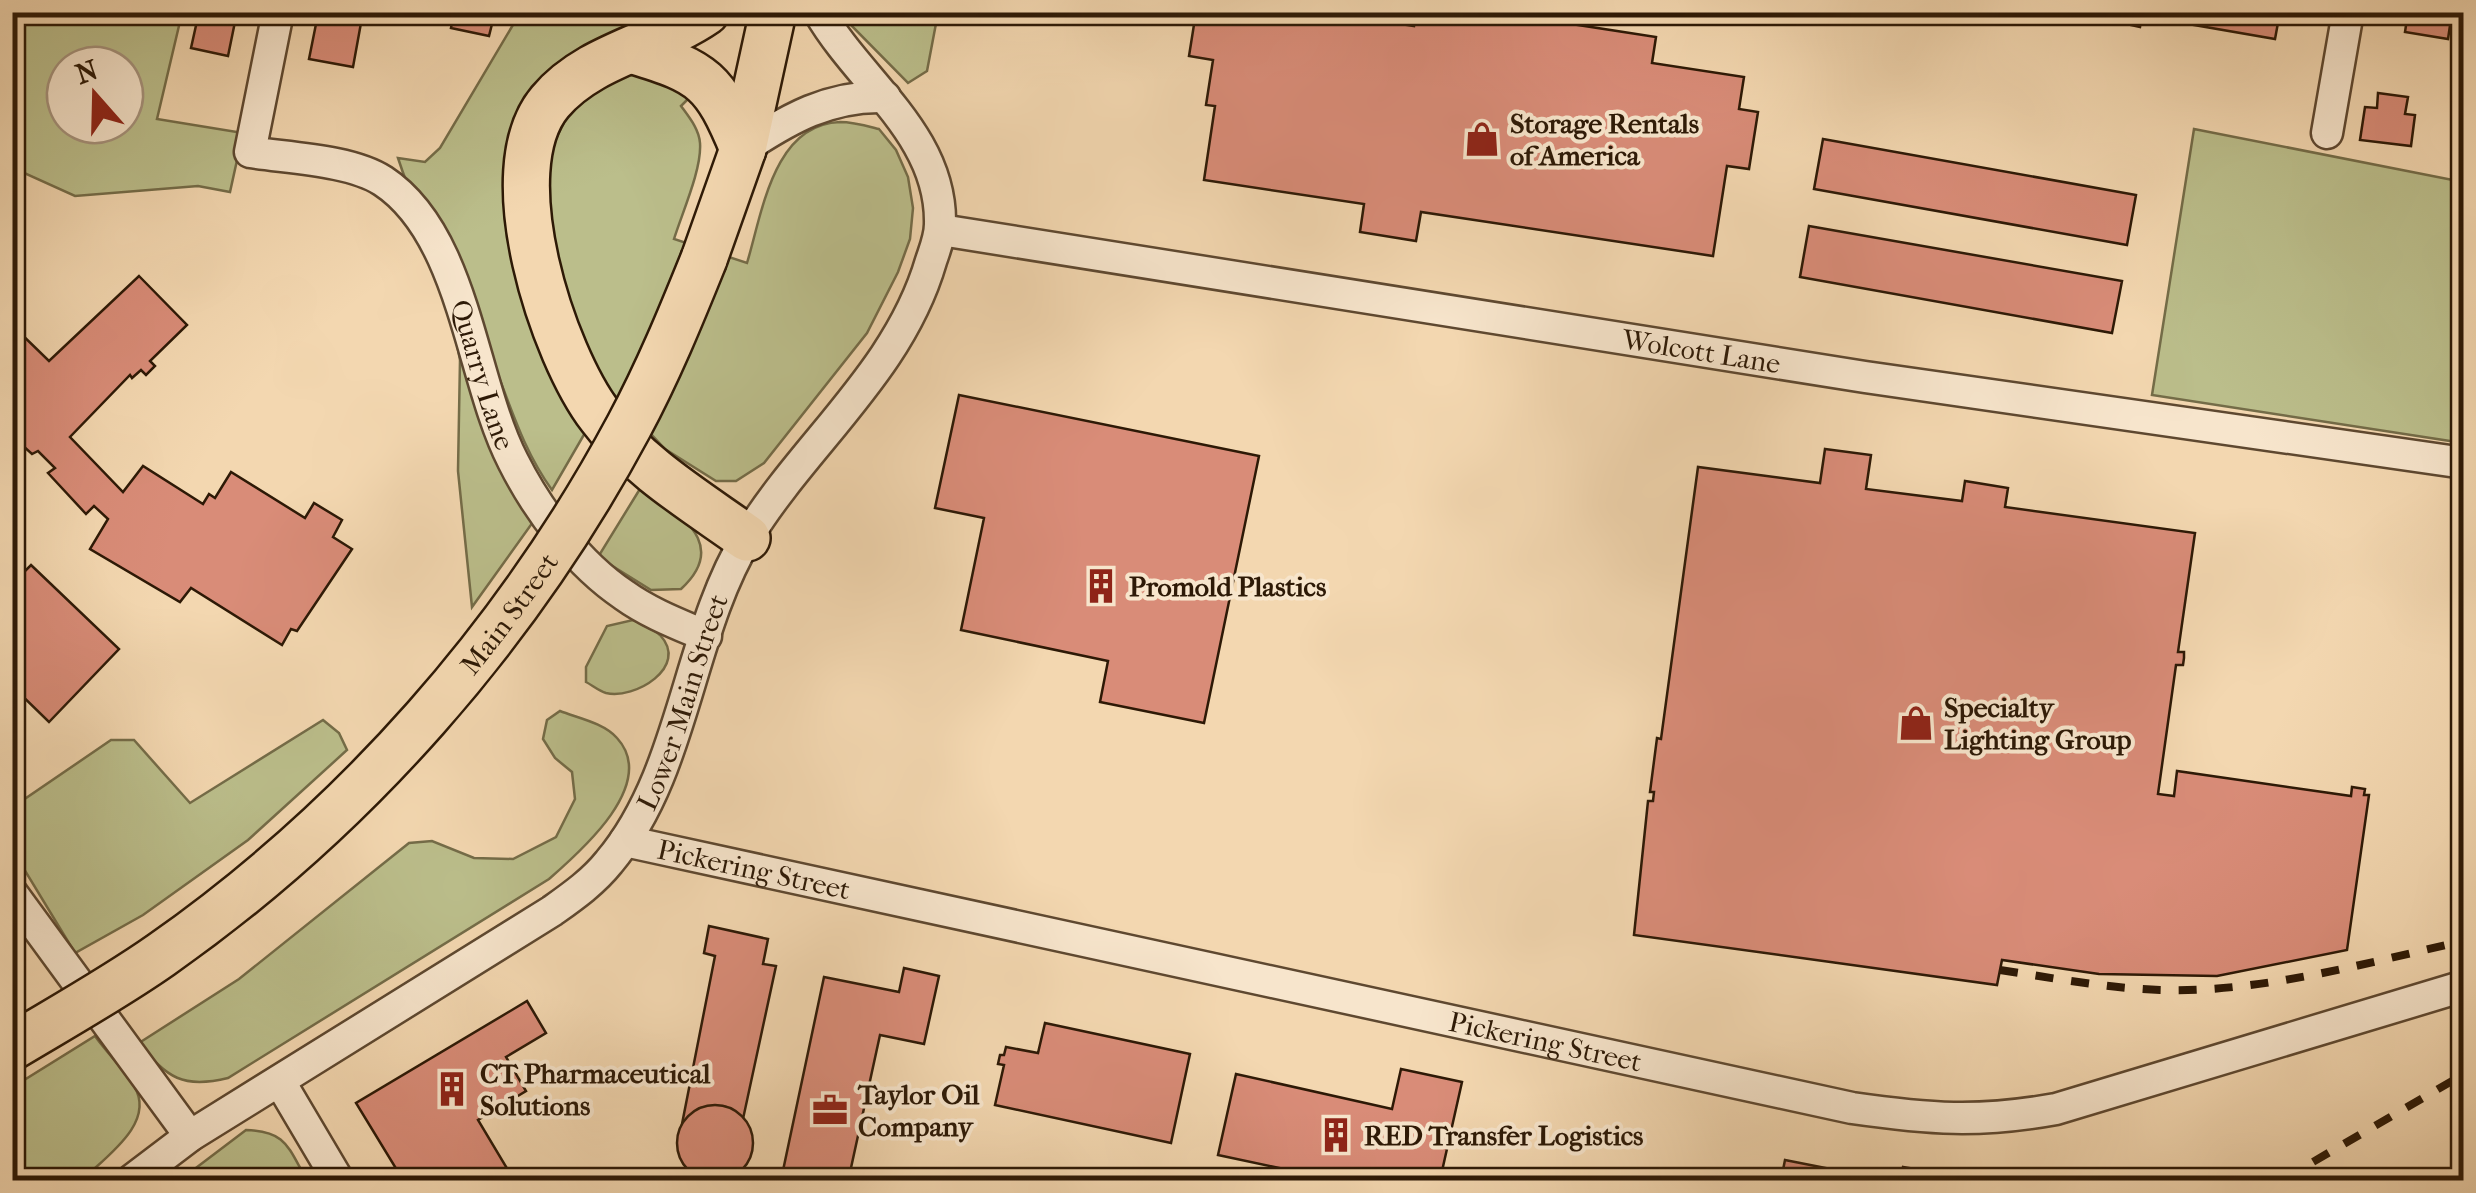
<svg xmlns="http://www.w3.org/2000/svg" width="2476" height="1193" viewBox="0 0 2476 1193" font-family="'IM FELL French Canon',serif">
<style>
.green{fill:#bbbe8b;stroke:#746c48;stroke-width:2.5;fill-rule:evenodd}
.building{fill:#d98c78;stroke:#2d1906;stroke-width:2.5}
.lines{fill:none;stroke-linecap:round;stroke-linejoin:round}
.minor-casing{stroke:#5e4830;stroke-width:35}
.highway-casing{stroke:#2d1906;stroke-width:50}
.minor{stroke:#f7e5cc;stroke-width:30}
.highway{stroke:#f3d7b0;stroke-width:45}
.rail{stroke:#2d1906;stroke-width:8;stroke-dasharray:18 18;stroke-linecap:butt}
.highway-bridge-casing{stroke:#2d1906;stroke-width:50;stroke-linecap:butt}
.highway-bridge{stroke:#f3d7b0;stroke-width:45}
.labels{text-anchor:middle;stroke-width:8;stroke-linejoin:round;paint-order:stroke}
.poi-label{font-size:28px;font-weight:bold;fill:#2d1906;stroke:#f7e5cc;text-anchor:start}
.street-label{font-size:28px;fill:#2d1906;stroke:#f7e5cc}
</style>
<rect width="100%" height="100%" fill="#f3d7b0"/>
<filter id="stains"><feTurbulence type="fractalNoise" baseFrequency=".002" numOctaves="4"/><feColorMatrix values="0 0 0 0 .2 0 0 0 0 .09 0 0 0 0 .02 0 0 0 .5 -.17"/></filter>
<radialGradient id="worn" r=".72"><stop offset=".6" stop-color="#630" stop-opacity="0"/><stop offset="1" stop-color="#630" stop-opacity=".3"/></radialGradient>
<g class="green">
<path d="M12,13H182L157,119L243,133L230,192L198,186L75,196L13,168ZM65,65H125V125H65Z"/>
<path d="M520,13H666C622,34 550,50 527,98C522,108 520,119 516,129L589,426L552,490C517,442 506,387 481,334C454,275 418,221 398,158L425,162L440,148Z"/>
<polygon points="839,13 938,13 927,71 908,83"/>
<path d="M649,74L671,85L688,99L681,106C689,117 699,129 700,143C702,169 682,213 674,239L747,263C762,214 773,124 840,122C853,122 867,126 879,129L896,150L908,177L913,208L910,239L898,272L867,333L764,463L736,481H716L665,449L607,387L591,364L554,265L547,177L554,143L567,116L580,100L620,75Z"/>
<polygon points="2194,129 2463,182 2463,443 2152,395"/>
<polygon points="453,324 493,454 533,522 472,607 458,471 460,360"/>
<path d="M643,484C677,514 731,543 681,589L651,590L598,557Z"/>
<path d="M633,620C641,624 654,629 660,635C690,667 634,700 606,693C599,691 592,685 586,682V667L607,626Z"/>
<path d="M560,711C578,718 604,723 617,738C659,784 580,852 549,879L228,1078C183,1089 167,1078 139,1043L239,979L409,843L432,841L474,858L513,859L556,837L575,799L572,772L555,758L543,739L547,720Z"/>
<polygon points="323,720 339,733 347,750 248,840 143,915 75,953 13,851 13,807 111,740 134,740 190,803"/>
<path d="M95,1036C107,1053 124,1069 134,1086C157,1123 104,1158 82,1180H13V1087Z"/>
<path d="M246,1130C287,1131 288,1148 307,1180H180Z"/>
</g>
<g class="building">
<polygon points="199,12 237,12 228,56 191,48"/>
<polygon points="326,12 363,12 353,67 309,59 317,19 324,21"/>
<polygon points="454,12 495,12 489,36 451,28"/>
<polygon points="1196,12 1343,12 1343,15 1414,26 1416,12 1494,12 1656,37 1652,63 1744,77 1739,109 1758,112 1749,169 1727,166 1713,256 1421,212 1416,241 1360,232 1364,204 1204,180 1215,106 1206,105 1213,60 1189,56"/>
<polygon points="2072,12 2280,12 2275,39 2142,16 2140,27"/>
<polygon points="2408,12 2452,12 2448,39 2405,32"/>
<polygon points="2378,93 2408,97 2405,114 2415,115 2411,146 2360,140 2365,107 2377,108"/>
<polygon points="1823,139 2136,195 2127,245 1814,189"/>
<polygon points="1809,226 2122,281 2112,333 1800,277"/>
<polygon points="139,276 187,325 150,361 155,366 146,375 141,370 132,378 130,375 70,437 123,492 143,466 203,504 209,494 215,498 231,472 305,518 314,503 342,520 333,537 352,549 297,631 291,629 282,645 191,588 180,602 90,549 108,519 94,506 86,514 48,473 55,468 38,451 32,454 12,436 12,325 49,361"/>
<polygon points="959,395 1259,456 1204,723 1100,702 1108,661 961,630 984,518 935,508"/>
<polygon points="1825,449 1871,455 1866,489 1962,501 1965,481 2008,488 2005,507 2195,533 2178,652 2184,652 2184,658 2183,665 2176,665 2158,794 2174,796 2177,771 2351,796 2352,787 2365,789 2364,795 2369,795 2347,950 2217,976 2099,974 2002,960 1997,985 1634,935 1648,801 1653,801 1654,792 1650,792 1657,738 1661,739 1698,467 1820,483"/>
<polygon points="31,565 119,649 49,722 12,686 12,584"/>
<polygon points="709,926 768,939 763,964 776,966 743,1119 726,1107 714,1106 701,1108 682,1124 715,956 704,953"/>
<polygon points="904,968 939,976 924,1044 880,1035 849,1177 867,1180 781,1180 824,977 899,992"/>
<polygon points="527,1001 546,1033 506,1057 526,1091 478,1120 508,1170 491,1180 403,1180 356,1103"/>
<polygon points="1045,1023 1190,1054 1171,1143 995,1105 1004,1065 998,1064 1000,1055 1004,1055 1006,1047 1038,1053"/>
<polygon points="1401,1069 1462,1082 1440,1180 1336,1180 1218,1155 1236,1074 1392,1109"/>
<circle cx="715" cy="1143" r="38"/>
<polygon points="1785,1160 1861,1175 1860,1180 1781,1180"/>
<polygon points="1903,1167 1981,1180 1900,1180"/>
</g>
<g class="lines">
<defs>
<g id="minor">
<path id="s1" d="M278,12L250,152C288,158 351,160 383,181C465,235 471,380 513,461C538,511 578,564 624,595C649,613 678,624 706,636"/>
<polyline points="2327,133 2348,12"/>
<path d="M743,149C788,119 830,95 885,97"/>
<path id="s2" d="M941,230L1865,377L2464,463"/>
<path id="s3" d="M625,841L1852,1108C1929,1119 1978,1123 2056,1109L2464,986"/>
<polyline points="12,893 190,1136"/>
<polyline points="280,1082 338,1180"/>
<path id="s4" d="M132,1180L190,1136L552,911C573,896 593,882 609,862C685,772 687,635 748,536C806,442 899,371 931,261C935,249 940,237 940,224C942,135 860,83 819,12"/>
</g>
<g id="highway">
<path d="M706,12C657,46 589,55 550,102C492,171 553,355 601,417C638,467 697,502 747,538"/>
<path d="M634,51C704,72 715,81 743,149"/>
<polyline points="704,259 743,149 773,12"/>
</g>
</defs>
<use href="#minor" class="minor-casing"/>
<use href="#highway" class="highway-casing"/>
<use href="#minor" class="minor"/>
<use href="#highway" class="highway"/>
<g class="rail">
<path d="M2000,970C2053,978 2106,988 2160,990C2262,993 2365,963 2464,941"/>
<polyline points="2282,1180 2464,1074"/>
</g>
<defs>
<g id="highway-bridge">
<path id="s5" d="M12,1047C62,1017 114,988 161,955C355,819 517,635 629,426C658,372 681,316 704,259"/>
</g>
</defs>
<use href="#highway-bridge" class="highway-bridge-casing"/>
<use href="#highway-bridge" class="highway-bridge"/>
</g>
<defs>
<symbol id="shop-bare" viewBox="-9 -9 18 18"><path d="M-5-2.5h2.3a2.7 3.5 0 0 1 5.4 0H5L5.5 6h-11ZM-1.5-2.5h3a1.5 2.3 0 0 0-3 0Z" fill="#8f2418" stroke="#f7e5cc" stroke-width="2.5" paint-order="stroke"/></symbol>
<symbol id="building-bare" viewBox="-9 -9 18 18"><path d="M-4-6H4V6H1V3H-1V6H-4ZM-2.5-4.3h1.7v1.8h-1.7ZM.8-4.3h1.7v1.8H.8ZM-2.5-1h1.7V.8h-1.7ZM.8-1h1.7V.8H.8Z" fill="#8f2418" stroke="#f7e5cc" stroke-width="2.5" paint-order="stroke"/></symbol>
<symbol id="office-bare" viewBox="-9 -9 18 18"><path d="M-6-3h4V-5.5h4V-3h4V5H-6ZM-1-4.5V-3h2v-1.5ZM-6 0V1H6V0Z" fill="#8f2418" stroke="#f7e5cc" stroke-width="2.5" paint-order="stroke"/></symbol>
</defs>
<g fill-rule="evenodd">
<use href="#shop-bare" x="1457" y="114" width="50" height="50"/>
<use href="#building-bare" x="1076" y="561" width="50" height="50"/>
<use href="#shop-bare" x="1891" y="698" width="50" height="50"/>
<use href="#building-bare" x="427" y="1064" width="50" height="50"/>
<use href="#office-bare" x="805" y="1085" width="50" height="50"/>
<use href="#building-bare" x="1311" y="1110" width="50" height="50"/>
</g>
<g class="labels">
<g class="poi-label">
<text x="1510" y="133">Storage Rentals<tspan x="1510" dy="32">of America</tspan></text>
<text x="1129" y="596">Promold Plastics</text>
<text x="1944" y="717">Specialty<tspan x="1944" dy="32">Lighting Group</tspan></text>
<text x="480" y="1083">CT Pharmaceutical<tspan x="480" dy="32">Solutions</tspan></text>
<text x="858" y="1104">Taylor Oil<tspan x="858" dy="32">Company</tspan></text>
<text x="1364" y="1145">RED Transfer Logistics</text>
</g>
<g class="street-label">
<text dy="10" stroke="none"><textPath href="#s2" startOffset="770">Wolcott Lane</textPath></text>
<text dy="10" stroke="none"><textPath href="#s1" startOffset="502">Quarry Lane</textPath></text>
<text dy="10" stroke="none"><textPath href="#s5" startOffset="665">Main Street</textPath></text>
<text dy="10" stroke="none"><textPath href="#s4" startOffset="752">Lower Main Street</textPath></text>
<text dy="10" stroke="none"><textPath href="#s3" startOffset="132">Pickering Street</textPath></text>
<text dy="10" stroke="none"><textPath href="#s3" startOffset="942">Pickering Street</textPath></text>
</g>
</g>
<rect width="2476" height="1193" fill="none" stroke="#f3d7b0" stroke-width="50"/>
<rect x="15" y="15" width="2446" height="1163" fill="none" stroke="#2d1906" stroke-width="5"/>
<rect x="25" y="25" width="2426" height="1143" fill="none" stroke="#2d1906" stroke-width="2.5"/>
<g transform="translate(95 95) rotate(340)"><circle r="48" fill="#f7e5cc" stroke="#a6937d" stroke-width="2.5"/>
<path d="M0-8L18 38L0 25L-18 38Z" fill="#8f2418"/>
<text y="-15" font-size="28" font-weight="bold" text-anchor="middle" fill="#2d1906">N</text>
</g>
<rect width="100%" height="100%" filter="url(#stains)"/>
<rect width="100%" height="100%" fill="url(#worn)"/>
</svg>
